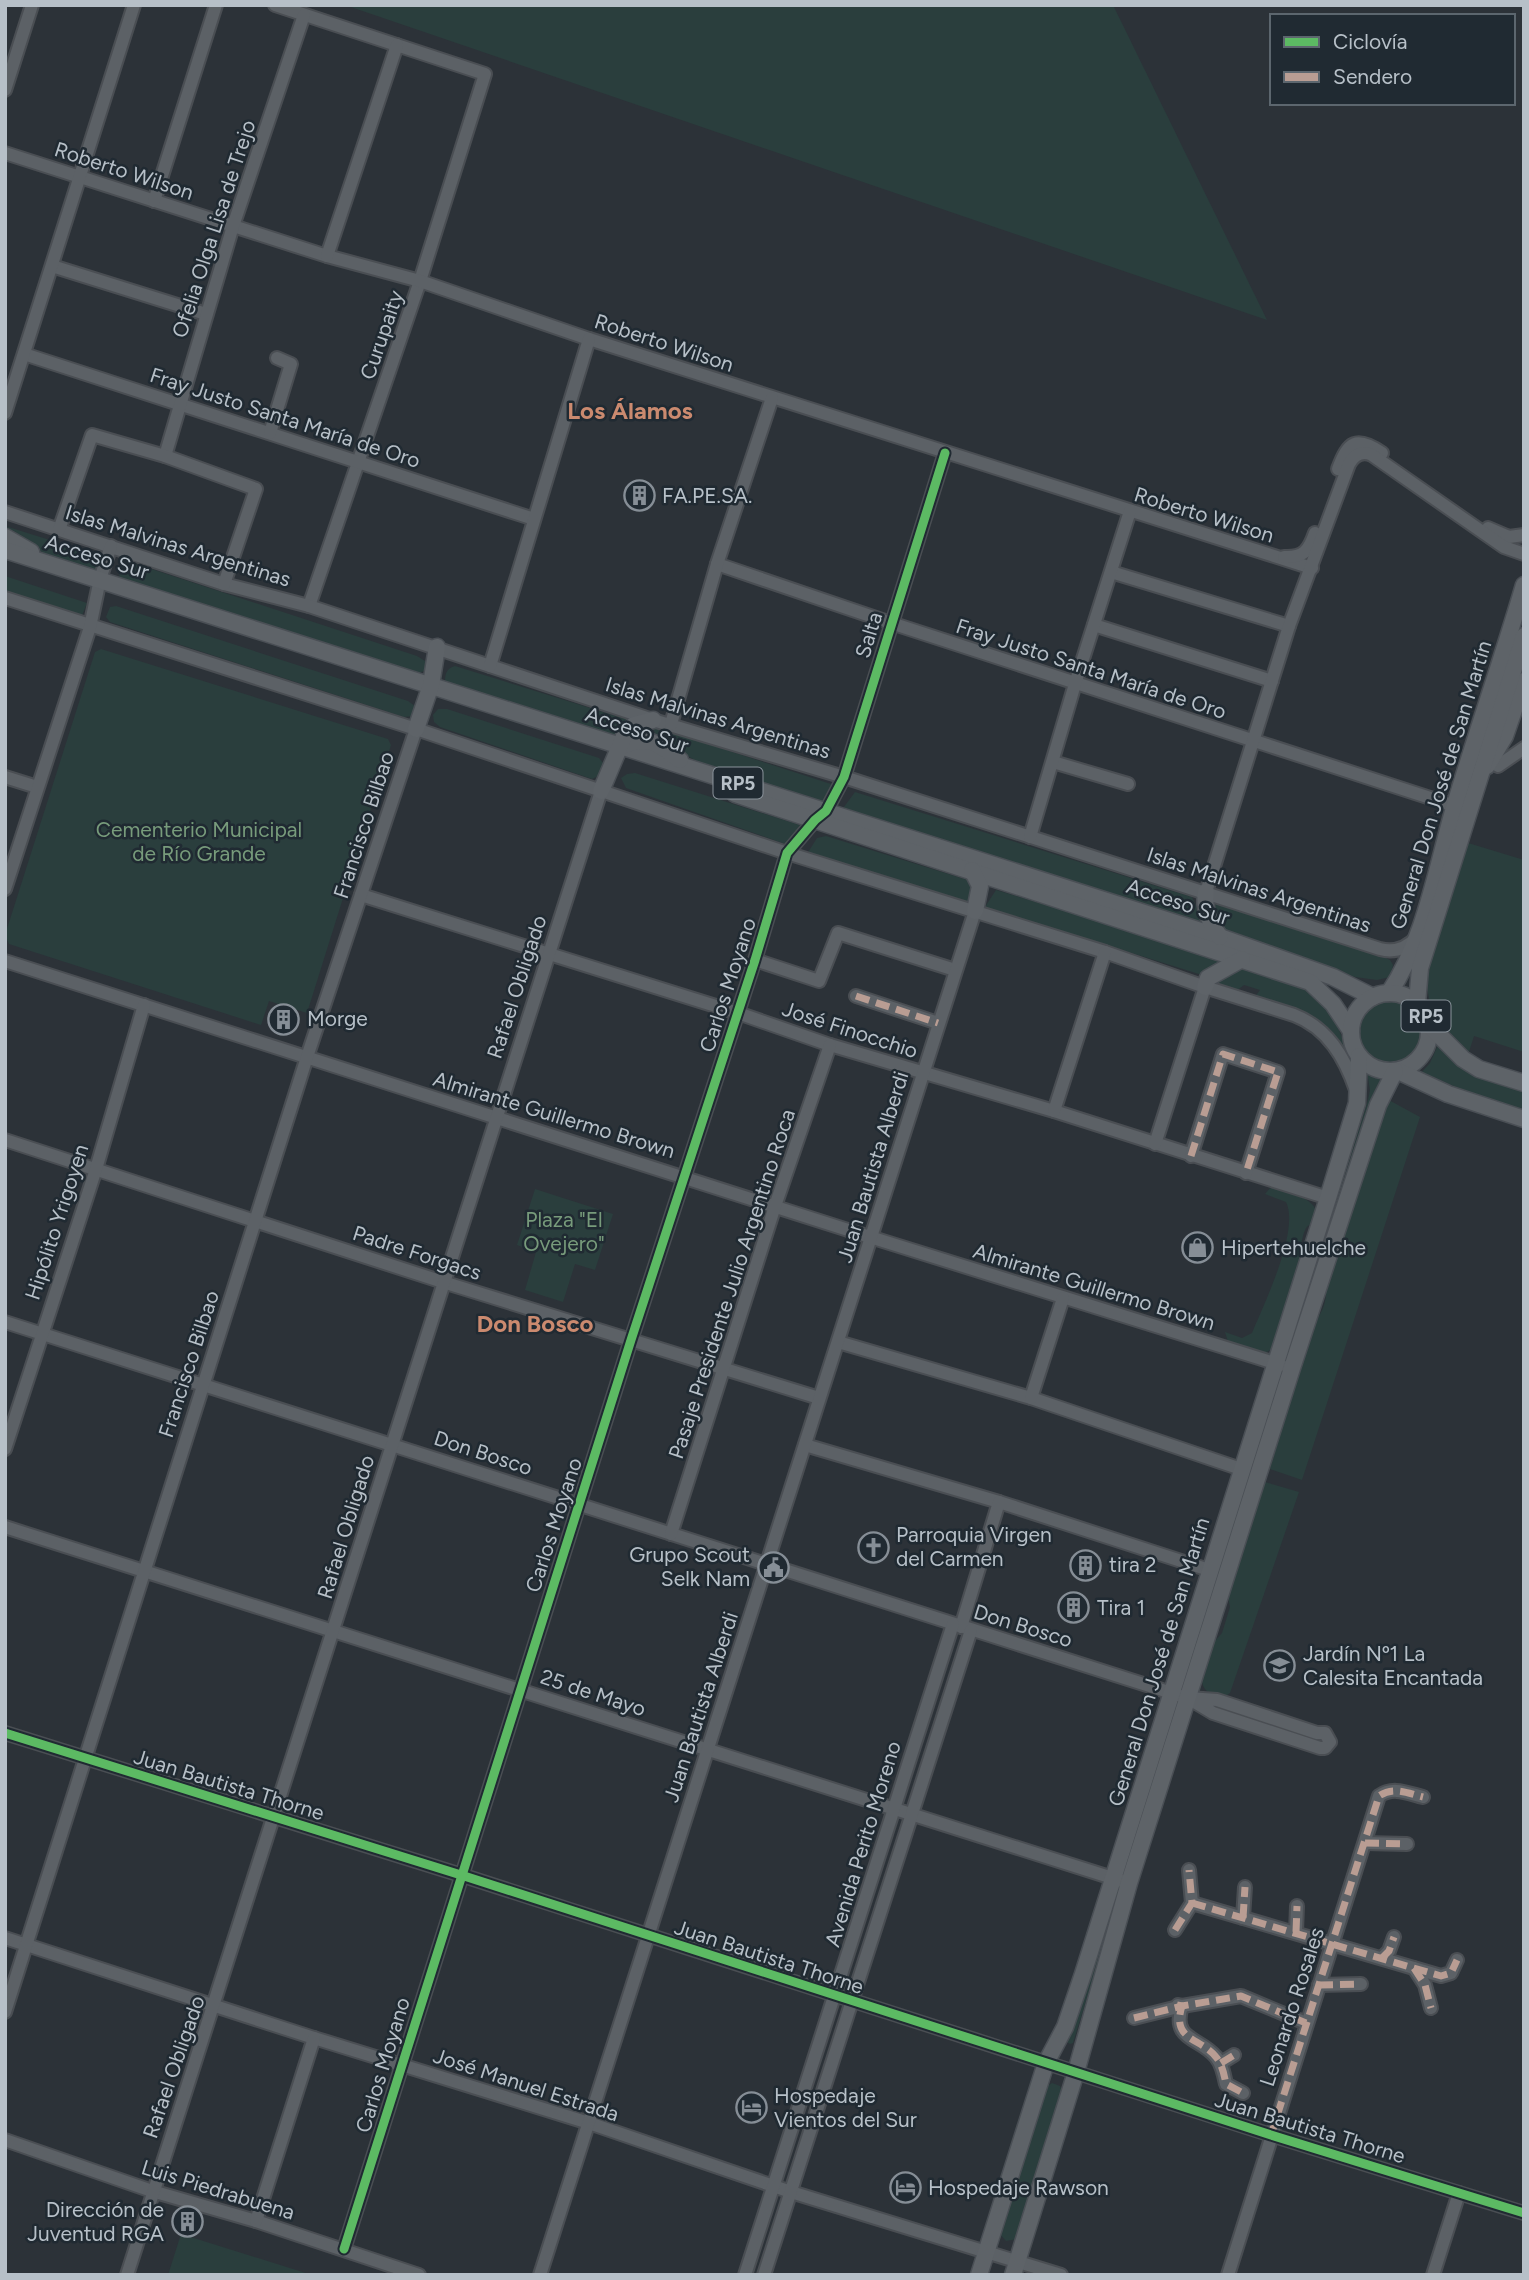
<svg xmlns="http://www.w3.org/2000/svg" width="1529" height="2280" viewBox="0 0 1529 2280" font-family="Figtree,sans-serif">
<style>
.green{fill:#2a3e3d}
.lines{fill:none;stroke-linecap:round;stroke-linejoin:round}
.minor-casing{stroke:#4a4e53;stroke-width:16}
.major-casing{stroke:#4a4f55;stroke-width:19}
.minor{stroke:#5c6166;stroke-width:12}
.major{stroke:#5e6368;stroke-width:16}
.quiet{stroke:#b99d93;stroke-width:7;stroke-dasharray:14 7;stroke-linecap:butt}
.cycleway-casing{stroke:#202a32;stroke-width:13}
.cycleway{stroke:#5cba63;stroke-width:9}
.labels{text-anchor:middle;stroke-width:5;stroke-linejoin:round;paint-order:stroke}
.shield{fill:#202a32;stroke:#8a939b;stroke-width:2}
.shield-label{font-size:19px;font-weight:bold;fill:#b7c0c8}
.street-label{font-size:21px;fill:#b7c0c8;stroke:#202a32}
.poi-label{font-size:21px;fill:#b7c0c8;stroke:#202a32;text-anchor:start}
.park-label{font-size:21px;fill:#779b7b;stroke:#202a32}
.quarter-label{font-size:24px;font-weight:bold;fill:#cb8a6f;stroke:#202a32}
</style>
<rect width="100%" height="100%" fill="#2c3238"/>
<g class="green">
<polygon points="345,5 1113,5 1267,320"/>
<polygon points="5,526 101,556 97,571 47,557 32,542"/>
<polygon points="133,563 417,656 425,661 427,670 413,675 120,579 119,572 124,564"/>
<polygon points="5,576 87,603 81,618 5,592"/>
<polygon points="116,606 408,701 415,706 413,716 404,717 110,622 106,617 110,607"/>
<polygon points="101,649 388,739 391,745 307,1013 269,1001 261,1025 9,944 5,935 95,652"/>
<path d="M455,666L632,721L619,729L611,739L445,685C445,675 445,669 455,666Z"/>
<path d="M438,709H447L599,758L604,764C602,772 600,776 592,779L440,727L434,722L433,715Z"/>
<polygon points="652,726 834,785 822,805 705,766 657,738"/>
<polygon points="635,773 800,825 788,845 626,788 621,778 627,774"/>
<polygon points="855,792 1192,897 1205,927 841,811"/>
<polygon points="826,836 971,881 973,886 969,903 807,854 817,838"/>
<polygon points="1465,842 1524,860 1524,1052 1474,1036 1468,1055 1444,1031 1440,1024 1430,1003 1425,978 1426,964"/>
<polygon points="996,890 1224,958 1202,975 985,907"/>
<polygon points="1209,902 1380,955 1390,960 1393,965 1390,977 1377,980 1355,977 1222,931"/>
<path d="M1242,965C1263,973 1287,978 1306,988C1328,1000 1341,1031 1347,1053L1345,1054L1334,1035L1311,1017L1254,998L1260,990L1244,985L1236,991L1212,982Z"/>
<circle cx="1391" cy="1032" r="31"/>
<polygon points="1438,1045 1524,1091 1524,1111 1474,1095 1422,1072 1430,1063"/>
<polygon points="1367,1072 1384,1081 1291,1351 1368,1100 1370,1090"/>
<path d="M1387,1099L1420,1117L1302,1480L1270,1469L1310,1330C1320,1316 1329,1302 1325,1285Z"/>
<path d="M1272,1186C1284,1191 1327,1200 1314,1221C1312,1224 1308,1225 1306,1228C1302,1235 1301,1248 1299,1255L1302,1259L1272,1349L1263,1354L1228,1342L1225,1332L1242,1338L1252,1333C1264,1304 1300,1230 1286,1202L1265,1194Z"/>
<polygon points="535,1189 613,1214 595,1270 575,1264 563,1302 525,1290 536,1252 517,1245"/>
<path d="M1265,1482L1299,1492L1230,1693L1223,1698C1213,1695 1204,1693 1202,1682L1214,1642L1222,1633L1230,1607L1228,1597Z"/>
<polygon points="1117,1891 1119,1894 1073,2043 1070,2044 1067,2042 1114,1892"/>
<polygon points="1052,2083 1060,2086 1063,2093 1017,2239 1006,2241 999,2233 1046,2087"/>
<polygon points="181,2234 312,2275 168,2275"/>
</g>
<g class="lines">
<defs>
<g id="minor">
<polyline points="275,5 485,74 420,281 309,606"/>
<polyline points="5,90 32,5"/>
<polyline points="5,153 327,256 420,281 589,339 1312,568"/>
<polyline points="154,201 216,5"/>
<polyline points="327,256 397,45"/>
<polyline points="52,266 206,314"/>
<polyline points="24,354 534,519"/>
<polyline points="5,413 134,5"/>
<polyline points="270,433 291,364 277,358"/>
<polyline points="165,456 233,226 304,15"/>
<path d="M1338,469C1348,442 1356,435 1382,453"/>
<path d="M5,512L224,584L309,606L653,720L844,777L1380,949C1395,953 1407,948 1417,937"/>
<polyline points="1488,528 1509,537 1524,535"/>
<polyline points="59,530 92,435 165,456 256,489 224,584"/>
<path d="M1284,557C1304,558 1309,550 1315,533"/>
<polyline points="717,564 891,623 1455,806"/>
<polyline points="1111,572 1289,626"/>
<path d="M5,598L416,729L787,853L1105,952L1205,987L1294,1015C1328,1028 1345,1058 1356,1090"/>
<polyline points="1094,625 1272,681"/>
<polyline points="490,666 589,339"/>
<polyline points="671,724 717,564 772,398"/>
<polyline points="1492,758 1498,766 1524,748"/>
<polyline points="1053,762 1128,784"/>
<polyline points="5,777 37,787"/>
<polyline points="1030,837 1075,684 1130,511"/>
<polyline points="5,889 90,627 100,579 111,546"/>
<path d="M1206,892L1289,626L1349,464C1354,455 1362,450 1372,455L1504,547L1524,554"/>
<polyline points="361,895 738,1013 830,1045 1054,1111 1328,1198"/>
<polyline points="755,960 819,981 838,933 955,970"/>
<polyline points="5,961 870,1237 1281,1365"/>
<polyline points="856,996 938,1023"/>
<polyline points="1054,1111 1105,952"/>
<polyline points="5,1140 446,1283 819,1398"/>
<polyline points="1155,1144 1205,987"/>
<polyline points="1191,1156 1223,1054 1278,1072 1246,1173"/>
<polyline points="5,1322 1178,1695"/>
<polyline points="838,1342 1031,1398 1241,1469"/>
<polyline points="1031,1398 1063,1298"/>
<polyline points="805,1445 999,1502 1209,1570"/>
<polyline points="5,1449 96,1169 144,1005"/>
<polyline points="5,1527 1122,1881"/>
<polyline points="671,1534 775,1206 830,1045"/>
<polyline points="961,1627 999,1502"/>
<polygon points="1188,1698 1217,1700 1317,1733 1325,1733 1330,1742 1325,1748 1320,1748 1213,1713"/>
<polyline points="5,1733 461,1875 1271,2135 1524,2213"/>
<polyline points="1365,1843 1407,1844"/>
<polyline points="1192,1903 1441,1976 1451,1973 1457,1960"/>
<polyline points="1243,1918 1245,1887"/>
<polyline points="1175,1930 1192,1903 1189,1870"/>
<polyline points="1296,1932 1297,1906"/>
<polyline points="5,1938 314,2038 589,2123 791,2192 1061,2275"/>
<polyline points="1382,1958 1389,1951 1394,1937"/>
<polyline points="1414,1968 1425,1985 1431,2008"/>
<polyline points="1319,1985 1361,1984"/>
<path d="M1178,2005L1182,2006C1171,2041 1200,2037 1216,2057C1222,2064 1224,2074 1226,2084L1243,2093"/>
<polyline points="5,2012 307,1057 416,729"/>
<polyline points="1134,2018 1182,2006 1241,1996 1306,2023"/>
<polyline points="1221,2063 1234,2055"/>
<polyline points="5,2140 152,2191 256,2221 419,2275"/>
<polyline points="256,2221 314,2038"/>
<polyline points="344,2249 631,1340 755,960 787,853 815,820 826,811 844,777 945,453"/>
<polyline points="127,2275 601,791"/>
<polyline points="540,2275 975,911"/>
<polyline points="745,2275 953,1624"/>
<polyline points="764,2275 971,1630"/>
<path d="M1228,2275L1379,1796C1393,1786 1407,1793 1423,1797"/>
<polyline points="1433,2275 1459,2193"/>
</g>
<g id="major">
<polyline points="5,537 31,552"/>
<polyline points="5,550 1220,937 1333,977 1373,997"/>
<polyline points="416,729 431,685 437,647"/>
<path d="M620,747C649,734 656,743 680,760"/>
<polyline points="1487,766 1505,736 1524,681"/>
<polyline points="601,791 625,734 634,725 653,720"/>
<polyline points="735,794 1310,982 1333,1004 1351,1031"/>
<polyline points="972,870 980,886 975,911"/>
<path d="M1206,892C1203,909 1210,923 1220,937"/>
<polyline points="1205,987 1208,978 1242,959"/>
<path d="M1389,993C1425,939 1436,870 1454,808C1476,734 1502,660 1524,585"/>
<circle cx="1390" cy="1032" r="39"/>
<polyline points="1417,1003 1420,968 1524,636"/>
<polyline points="1429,1025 1463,1059 1479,1069 1524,1083"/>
<polyline points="1398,1071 1448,1094 1524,1119"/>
<polyline points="979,2275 1046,2063 1065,2027 1083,1974 1328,1198 1357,1103 1359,1056"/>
<polyline points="1013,2275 1076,2072 1129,1883 1292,1368 1378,1105 1395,1071"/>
</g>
</defs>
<use href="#minor" class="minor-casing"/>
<use href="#major" class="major-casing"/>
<use href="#minor" class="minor"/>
<use href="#major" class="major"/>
<g class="quiet">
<polyline points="856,996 938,1023"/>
<polyline points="1191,1156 1223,1054 1278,1072 1246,1173"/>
<polyline points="1365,1843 1407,1844"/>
<polyline points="1192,1903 1441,1976 1451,1973 1457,1960"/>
<polyline points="1243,1918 1245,1887"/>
<polyline points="1175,1930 1192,1903 1189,1870"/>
<polyline points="1296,1932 1297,1906"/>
<polyline points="1382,1958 1389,1951 1394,1937"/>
<polyline points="1414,1968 1425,1985 1431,2008"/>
<polyline points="1319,1985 1361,1984"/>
<path d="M1177,2005L1182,2006C1171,2041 1200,2037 1216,2057C1222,2064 1224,2074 1226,2084L1243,2093"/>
<polyline points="1134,2018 1182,2006 1241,1996 1306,2023"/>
<polyline points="1221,2063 1234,2055"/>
<path d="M1271,2135L1379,1796C1393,1786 1407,1793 1423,1797"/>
</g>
<defs>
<g id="cycleway">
<polyline points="5,1733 461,1875 1271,2135 1524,2213"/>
<polyline points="344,2249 631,1340 755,960 787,853 815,820 826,811 844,777 945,453"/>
</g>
</defs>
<use href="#cycleway" class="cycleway-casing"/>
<use href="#cycleway" class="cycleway"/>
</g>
<defs>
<symbol id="building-ring" viewBox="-11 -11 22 22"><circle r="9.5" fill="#202a32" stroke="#868e96" stroke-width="1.5"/><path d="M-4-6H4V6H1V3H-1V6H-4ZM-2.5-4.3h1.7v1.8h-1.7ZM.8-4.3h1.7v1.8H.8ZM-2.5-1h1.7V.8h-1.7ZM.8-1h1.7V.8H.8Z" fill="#868e96"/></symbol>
<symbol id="shop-ring" viewBox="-11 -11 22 22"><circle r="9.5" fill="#202a32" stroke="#868e96" stroke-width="1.5"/><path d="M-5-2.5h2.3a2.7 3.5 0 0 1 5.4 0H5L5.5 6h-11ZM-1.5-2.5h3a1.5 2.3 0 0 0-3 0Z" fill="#868e96"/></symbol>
<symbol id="church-ring" viewBox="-11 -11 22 22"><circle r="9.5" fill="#202a32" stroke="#868e96" stroke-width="1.5"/><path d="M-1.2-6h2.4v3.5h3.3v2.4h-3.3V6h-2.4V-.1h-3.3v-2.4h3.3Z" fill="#868e96"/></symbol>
<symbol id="civic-ring" viewBox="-11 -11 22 22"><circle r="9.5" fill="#202a32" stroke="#868e96" stroke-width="1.5"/><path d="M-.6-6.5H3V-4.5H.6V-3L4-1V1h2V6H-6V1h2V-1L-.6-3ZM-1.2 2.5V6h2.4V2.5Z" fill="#868e96"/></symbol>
<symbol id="school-ring" viewBox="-11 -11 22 22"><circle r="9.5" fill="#202a32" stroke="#868e96" stroke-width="1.5"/><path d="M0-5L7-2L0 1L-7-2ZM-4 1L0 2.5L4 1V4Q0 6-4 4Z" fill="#868e96"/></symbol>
<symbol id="hotel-ring" viewBox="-11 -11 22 22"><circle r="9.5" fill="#202a32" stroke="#868e96" stroke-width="1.5"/><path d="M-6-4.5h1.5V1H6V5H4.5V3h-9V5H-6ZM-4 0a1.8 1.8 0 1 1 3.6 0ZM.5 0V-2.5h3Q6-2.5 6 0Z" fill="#868e96"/></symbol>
</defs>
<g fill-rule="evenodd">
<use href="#building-ring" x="622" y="478" width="35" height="35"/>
<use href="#building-ring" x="266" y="1002" width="35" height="35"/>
<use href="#shop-ring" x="1180" y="1230" width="35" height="35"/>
<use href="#church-ring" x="856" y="1530" width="35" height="35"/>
<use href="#building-ring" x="1068" y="1548" width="35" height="35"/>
<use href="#civic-ring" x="756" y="1550" width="35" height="35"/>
<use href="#building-ring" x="1056" y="1590" width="35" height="35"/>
<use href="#school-ring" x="1262" y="1648" width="35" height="35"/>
<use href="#hotel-ring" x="734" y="2090" width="35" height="35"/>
<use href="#hotel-ring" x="888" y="2170" width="35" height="35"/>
<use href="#building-ring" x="170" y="2204" width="35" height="35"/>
</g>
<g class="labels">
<g class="shield">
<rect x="713.5" y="767.5" width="49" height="31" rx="5"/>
<rect x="1401.5" y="1000.5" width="49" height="31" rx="5"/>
</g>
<g class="shield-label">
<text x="738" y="790">RP5</text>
<text x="1426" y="1023">RP5</text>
</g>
<g class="street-label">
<text transform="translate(124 171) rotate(18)" y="7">Roberto Wilson</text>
<text transform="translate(214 229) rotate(-72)" y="7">Ofelia Olga Lisa de Trejo</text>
<text transform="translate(382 335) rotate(-71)" y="7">Curupaity</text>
<text transform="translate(664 343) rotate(18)" y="7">Roberto Wilson</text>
<text transform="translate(285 418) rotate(18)" y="7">Fray Justo Santa María de Oro</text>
<text transform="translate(1204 515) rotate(17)" y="7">Roberto Wilson</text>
<text transform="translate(178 546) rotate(17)" y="7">Islas Malvinas Argentinas</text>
<text transform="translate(97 557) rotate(17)" y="7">Acceso Sur</text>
<text transform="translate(869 635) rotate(-73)" y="7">Salta</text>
<text transform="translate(1091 669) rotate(18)" y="7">Fray Justo Santa María de Oro</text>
<text transform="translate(718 718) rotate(17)" y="7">Islas Malvinas Argentinas</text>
<text transform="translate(637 730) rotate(18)" y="7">Acceso Sur</text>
<text transform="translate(1441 785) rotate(-73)" y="7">General Don José de San Martín</text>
<text transform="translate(364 825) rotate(-72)" y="7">Francisco Bilbao</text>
<text transform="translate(1259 890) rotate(18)" y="7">Islas Malvinas Argentinas</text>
<text transform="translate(1178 902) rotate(18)" y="7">Acceso Sur</text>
<text transform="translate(728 985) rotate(-72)" y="7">Carlos Moyano</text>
<text transform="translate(517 987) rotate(-72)" y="7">Rafael Obligado</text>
<text transform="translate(850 1030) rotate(18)" y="7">José Finocchio</text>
<text transform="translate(554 1115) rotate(17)" y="7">Almirante Guillermo Brown</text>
<text transform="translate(873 1167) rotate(-73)" y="7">Juan Bautista Alberdi</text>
<text transform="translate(57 1222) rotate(-72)" y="7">Hipólito Yrigoyen</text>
<text transform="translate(417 1253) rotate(18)" y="7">Padre Forgacs</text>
<text transform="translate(732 1284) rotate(-72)" y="7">Pasaje Presidente Julio Argentino Roca</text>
<text transform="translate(1094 1287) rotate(17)" y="7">Almirante Guillermo Brown</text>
<text transform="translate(189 1364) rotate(-72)" y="7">Francisco Bilbao</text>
<text transform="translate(483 1453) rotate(18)" y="7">Don Bosco</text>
<text transform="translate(554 1525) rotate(-72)" y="7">Carlos Moyano</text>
<text transform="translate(346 1527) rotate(-73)" y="7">Rafael Obligado</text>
<text transform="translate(1023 1626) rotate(17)" y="7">Don Bosco</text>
<text transform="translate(1159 1662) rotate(-73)" y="7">General Don José de San Martín</text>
<text transform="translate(593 1693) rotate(18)" y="7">25 de Mayo</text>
<text transform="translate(701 1707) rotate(-72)" y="7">Juan Bautista Alberdi</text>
<text transform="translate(229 1785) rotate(17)" y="7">Juan Bautista Thorne</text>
<text transform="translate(863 1844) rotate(-73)" y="7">Avenida Perito Moreno</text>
<text transform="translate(769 1957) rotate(18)" y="7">Juan Bautista Thorne</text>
<text transform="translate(1292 2007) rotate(-72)" y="7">Leonardo Rosales</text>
<text transform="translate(383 2065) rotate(-73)" y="7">Carlos Moyano</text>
<text transform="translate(174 2067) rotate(-71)" y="7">Rafael Obligado</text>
<text transform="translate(526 2085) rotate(18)" y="7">José Manuel Estrada</text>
<text transform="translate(1310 2128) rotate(17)" y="7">Juan Bautista Thorne</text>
<text transform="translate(218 2190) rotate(17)" y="7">Luis Piedrabuena</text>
</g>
<g class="poi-label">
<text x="662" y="503">FA.PE.SA.</text>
<text x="307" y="1026">Morge</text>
<text x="1221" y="1255">Hipertehuelche</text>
<text x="896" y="1542">Parroquia Virgen<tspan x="896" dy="24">del Carmen</tspan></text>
<text x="750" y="1562" text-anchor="end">Grupo Scout<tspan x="750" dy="24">Selk Nam</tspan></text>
<text x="1109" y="1572">tira 2</text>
<text x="1097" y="1615">Tira 1</text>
<text x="1303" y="1661">Jardín Nº1 La<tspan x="1303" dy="24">Calesita Encantada</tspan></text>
<text x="774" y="2103">Hospedaje<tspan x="774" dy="24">Vientos del Sur</tspan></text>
<text x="928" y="2195">Hospedaje Rawson</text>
<text x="164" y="2217" text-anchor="end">Dirección de<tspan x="164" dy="24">Juventud RGA</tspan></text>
</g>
<g class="park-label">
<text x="199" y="837">Cementerio Municipal<tspan x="199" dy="24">de Río Grande</tspan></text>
<text x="564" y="1227">Plaza "El<tspan x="564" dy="24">Ovejero"</tspan></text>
</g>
<g class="quarter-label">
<text x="630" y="419">Los Álamos</text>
<text x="535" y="1332">Don Bosco</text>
</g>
</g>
<rect width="1529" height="2280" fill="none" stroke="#b7c0c8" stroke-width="14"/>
<rect x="1270" y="14" width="245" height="91" fill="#202a32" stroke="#5c666e" stroke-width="2"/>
<rect x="1284" y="37" width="35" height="10" fill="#5cba63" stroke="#5c666e" stroke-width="2"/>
<text x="1333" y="49" font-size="21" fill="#b7c0c8">Ciclovía</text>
<rect x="1284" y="72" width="35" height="10" fill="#b99d93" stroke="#5c666e" stroke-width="2"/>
<text x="1333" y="84" font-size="21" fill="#b7c0c8">Sendero</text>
</svg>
